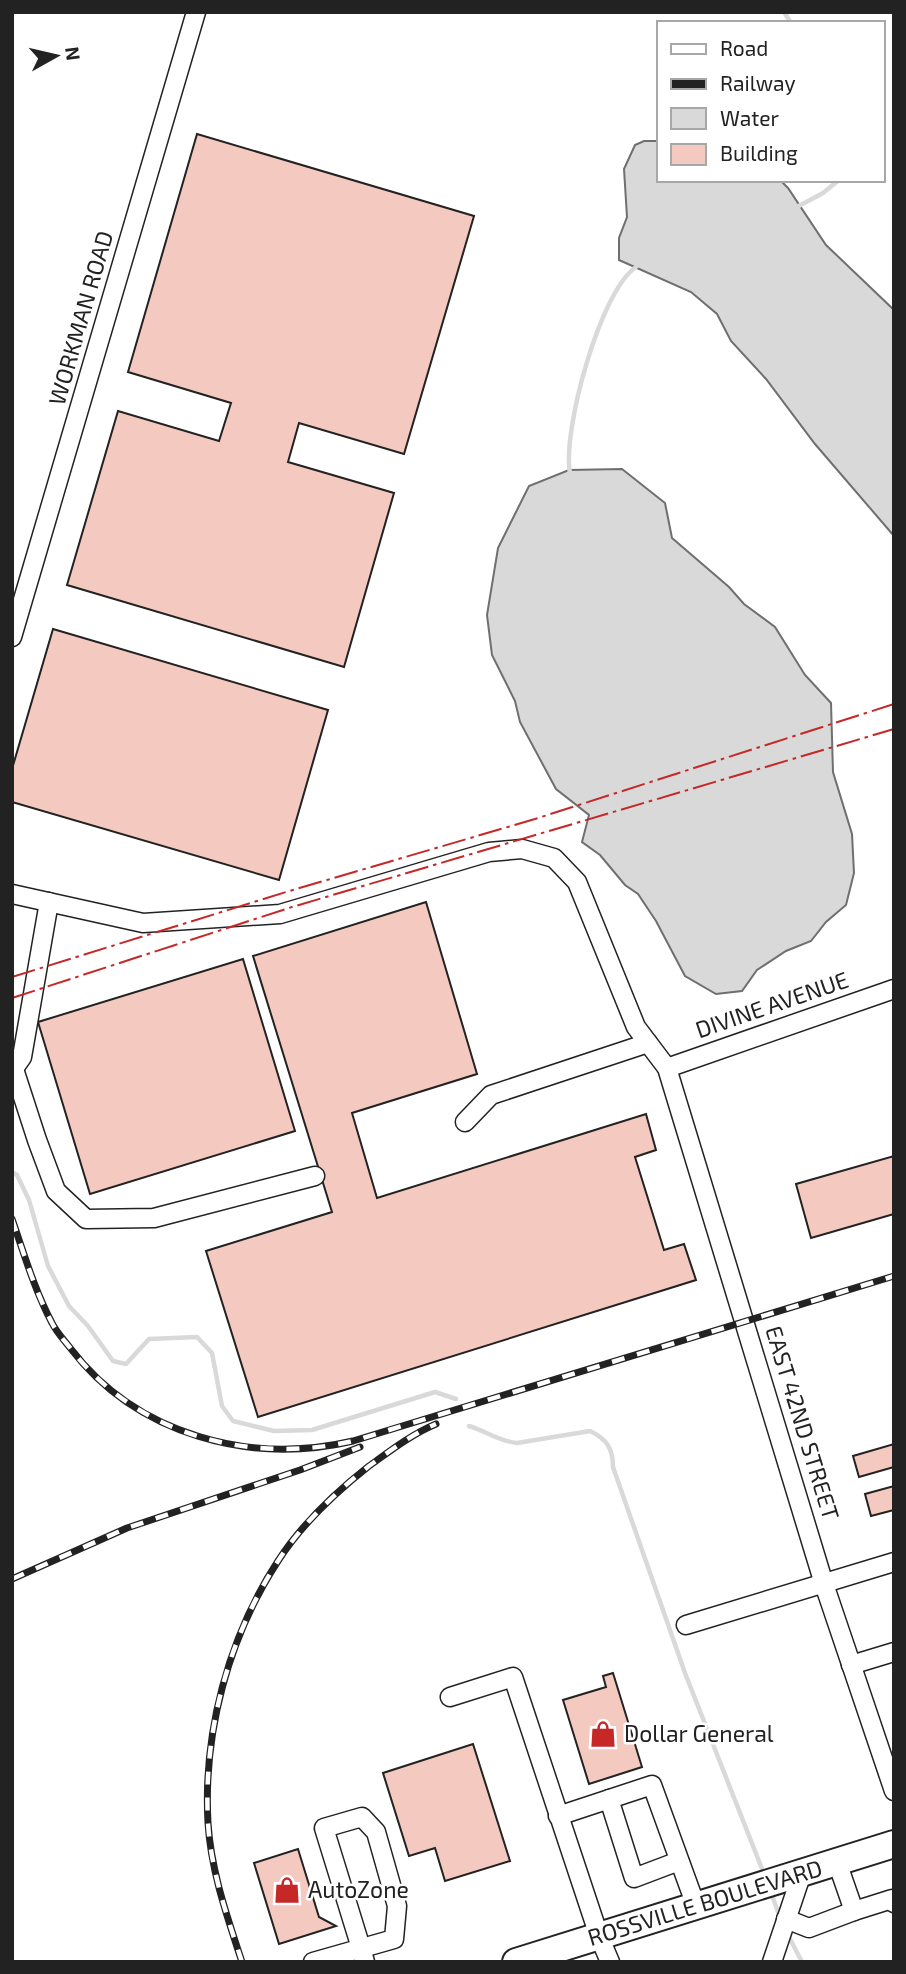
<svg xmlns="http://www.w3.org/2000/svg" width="906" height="1974" viewBox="0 0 906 1974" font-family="'Exo 2',sans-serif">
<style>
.water{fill:#d9d9d9;stroke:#6f6f6f;stroke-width:2}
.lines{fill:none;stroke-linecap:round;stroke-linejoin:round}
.stream{stroke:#d9d9d9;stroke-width:4.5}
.building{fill:#f3c9c0;stroke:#222;stroke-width:2}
.minor-casing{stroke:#222;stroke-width:21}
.highway-casing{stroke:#222;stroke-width:30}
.minor{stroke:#fff;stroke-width:18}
.highway{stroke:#fff;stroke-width:26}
.rail-casing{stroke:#222;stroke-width:7}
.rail{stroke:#fff;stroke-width:4.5;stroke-dasharray:13;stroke-linecap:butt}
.power{stroke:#c62828;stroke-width:2;stroke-dasharray:24 5 3.5 5;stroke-linecap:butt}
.labels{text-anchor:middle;stroke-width:5;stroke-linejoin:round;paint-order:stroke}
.street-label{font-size:23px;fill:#222;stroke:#fff}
.poi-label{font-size:23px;fill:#222;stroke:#fff;text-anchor:start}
</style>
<rect width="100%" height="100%" fill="#fff"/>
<g class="water">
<polygon points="644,141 659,141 659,180 780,180 788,188 826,245 894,310 894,536 815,444 766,379 731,341 717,314 691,292 619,260 619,238 627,217 624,169 635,145"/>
<polygon points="622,469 665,503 672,538 729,587 744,604 775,627 805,675 831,703 833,772 852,834 854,873 846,905 826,922 811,941 786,951 757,970 742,991 716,994 685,976 656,921 638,894 625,885 600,855 582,842 589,815 556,789 520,722 515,701 492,655 487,615 498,548 529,486 569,470"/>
</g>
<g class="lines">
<g class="stream">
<polyline points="784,12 791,23"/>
<polyline points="795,208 823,193 839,180"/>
<path d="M570,473C562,432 600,291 636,267"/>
<polyline points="12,1172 17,1175 29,1200 48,1266 69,1306 88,1326 113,1361 126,1364 149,1339 197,1337 212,1353 222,1406 233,1421 274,1431 312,1430 435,1392 456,1399"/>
<path d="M469,1426C486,1431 498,1441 517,1443L590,1431C607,1439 613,1449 613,1467L685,1673L764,1874"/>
<polyline points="771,1893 780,1917"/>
<polyline points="788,1935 802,1962"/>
</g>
</g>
<g class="building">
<polygon points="197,134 474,216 404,454 299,423 288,462 394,493 344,667 67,585 118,411 219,441 231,403 128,372"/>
<polygon points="53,629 328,710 279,880 12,802 12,769"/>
<polygon points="426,902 477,1074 352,1113 377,1198 646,1114 656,1150 635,1157 664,1250 684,1244 696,1280 258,1417 206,1251 332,1212 253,956"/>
<polygon points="243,959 295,1131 90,1194 38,1022"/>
<polygon points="894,1156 894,1214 811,1238 796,1184"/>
<polygon points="894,1444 894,1467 859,1477 853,1456"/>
<polygon points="894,1486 894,1510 871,1516 865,1494"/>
<polygon points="613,1673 642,1767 589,1784 563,1700 606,1687 603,1676"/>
<polygon points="473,1744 510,1861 445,1881 435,1848 409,1856 383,1773"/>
<polygon points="298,1849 319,1917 336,1926 279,1944 254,1863"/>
</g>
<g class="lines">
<defs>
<g id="minor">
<polyline points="12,637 196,12"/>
<polyline points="12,894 143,923 280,914 489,852 522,849 554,858 577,882 636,1027 667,1068 824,1584 894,1791"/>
<polyline points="12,1063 37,1140 56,1191 86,1219 154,1218 315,1176"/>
<polyline points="15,1067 22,1057 49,902"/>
<polyline points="667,1068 894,989"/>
<polyline points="465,1122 491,1095 648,1043"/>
<polyline points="686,1625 894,1562"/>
<polyline points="851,1665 894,1652"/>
<polyline points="450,1697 513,1677 599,1936 610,1962"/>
<polyline points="609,1799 634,1878 679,1861"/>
<polyline points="558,1816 652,1785 696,1906"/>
<polyline points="837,1862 854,1911 892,1899 894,1903"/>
<polyline points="786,1919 809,1928 854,1911"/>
<polyline points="313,1962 394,1939 397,1906 376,1832 362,1817 324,1828 361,1948 365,1962"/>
<polyline points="772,1962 802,1873"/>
</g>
<polyline id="highway" points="516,1962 894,1844"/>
</defs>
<use href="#minor" class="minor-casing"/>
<use href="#highway" class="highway-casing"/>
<use href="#minor" class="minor"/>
<use href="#highway" class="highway"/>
<defs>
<g id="rail">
<path d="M12,1219C24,1254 35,1291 52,1323C57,1333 65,1341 71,1349C137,1435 250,1465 353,1441L894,1276"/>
<polyline points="12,1579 127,1528 300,1470 360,1447"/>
<path d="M242,1962C227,1916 211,1871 208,1823C203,1733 228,1638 278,1561C301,1525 336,1492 369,1466C390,1451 412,1434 436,1424"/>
</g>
</defs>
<use href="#rail" class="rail-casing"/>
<use href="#rail" class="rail"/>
<g class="power">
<polyline points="12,977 286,892 535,819 894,704"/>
<polyline points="12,998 292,907 894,729"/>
</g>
</g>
<defs>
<symbol id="shop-bare" viewBox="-9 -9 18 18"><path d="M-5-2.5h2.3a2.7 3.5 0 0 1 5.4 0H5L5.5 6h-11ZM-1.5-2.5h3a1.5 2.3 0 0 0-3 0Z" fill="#c62828" stroke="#fff" stroke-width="2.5" paint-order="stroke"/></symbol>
</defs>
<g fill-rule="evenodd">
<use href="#shop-bare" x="584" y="1715" width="38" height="38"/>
<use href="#shop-bare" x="268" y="1871" width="38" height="38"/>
</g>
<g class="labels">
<g class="street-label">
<text transform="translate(81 318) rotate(-74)" y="8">WORKMAN ROAD</text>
<text transform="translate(772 1005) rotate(-19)" y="8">DIVINE AVENUE</text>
<text transform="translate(802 1423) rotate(73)" y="8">EAST 42ND STREET</text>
<text transform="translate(705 1903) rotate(-17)" y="8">ROSSVILLE BOULEVARD</text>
</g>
<g class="poi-label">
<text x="624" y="1742">Dollar General</text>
<text x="308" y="1898">AutoZone</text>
</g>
</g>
<rect width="906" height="1974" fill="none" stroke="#222222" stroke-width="28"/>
<rect x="657" y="21" width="228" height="161" fill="#ffffff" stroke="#a7a7a7" stroke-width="2"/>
<rect x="671" y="44" width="35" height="10" fill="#ffffff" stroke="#a7a7a7" stroke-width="2"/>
<text x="720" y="56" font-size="21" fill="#222222">Road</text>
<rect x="671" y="79" width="35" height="10" fill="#222222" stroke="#a7a7a7" stroke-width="2"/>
<text x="720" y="91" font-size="21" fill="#222222">Railway</text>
<rect x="671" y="108" width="35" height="21" fill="#d9d9d9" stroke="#a7a7a7" stroke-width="2"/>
<text x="720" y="126" font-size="21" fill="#222222">Water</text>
<rect x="671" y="144" width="35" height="21" fill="#f3c9c0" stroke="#a7a7a7" stroke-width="2"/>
<text x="720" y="161" font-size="21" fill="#222222">Building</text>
<g transform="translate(56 56) rotate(82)" stroke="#ffffff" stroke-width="5" paint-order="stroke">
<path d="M0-5L12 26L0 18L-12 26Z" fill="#222222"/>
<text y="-10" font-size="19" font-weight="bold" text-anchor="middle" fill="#222222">N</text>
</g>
</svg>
